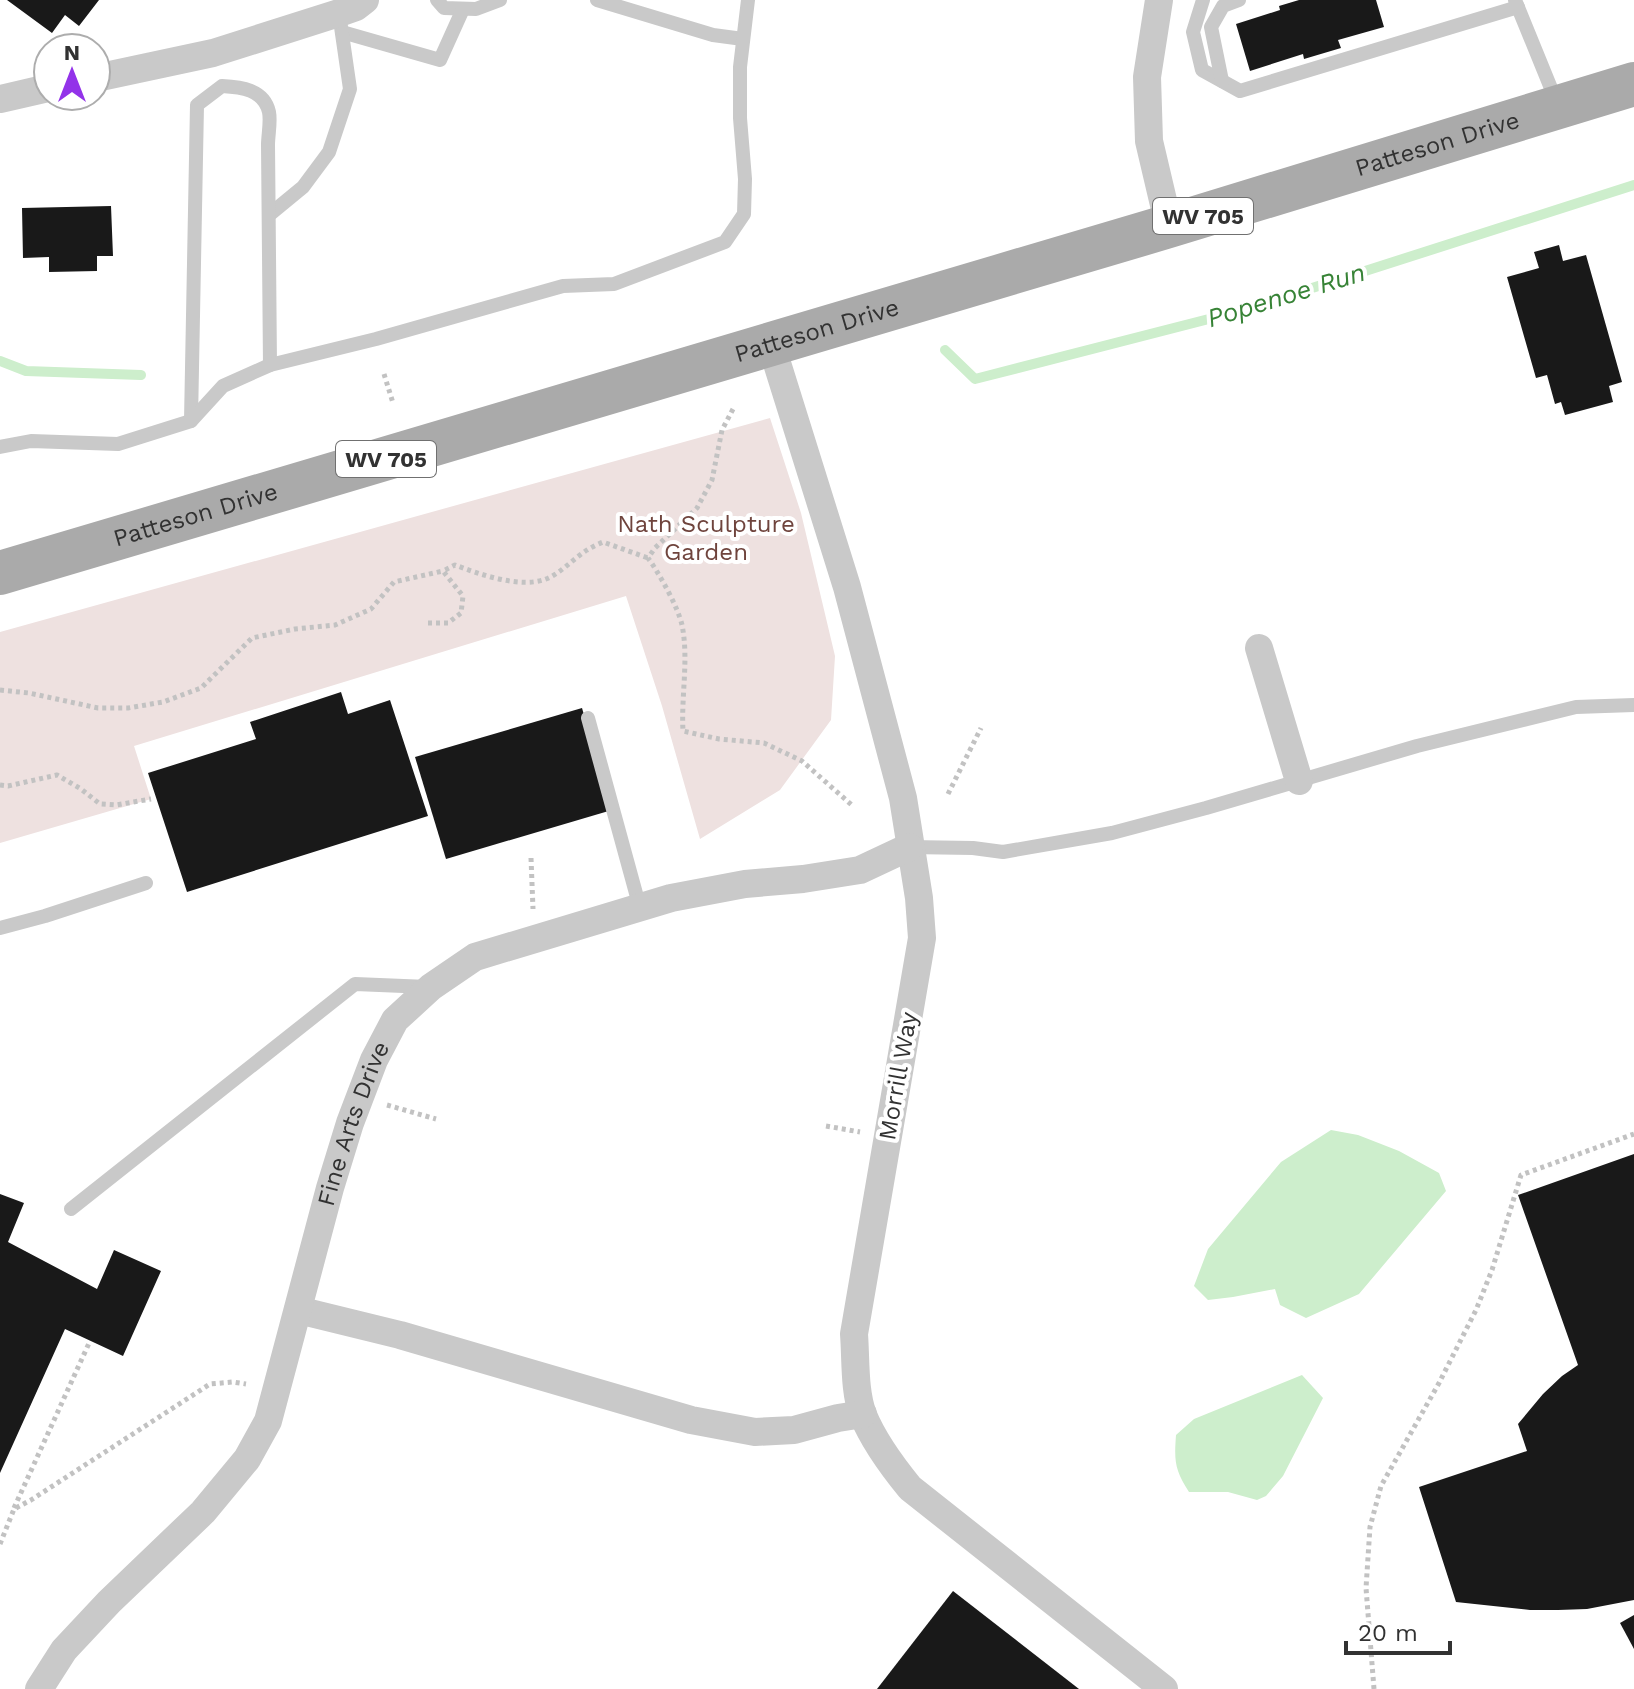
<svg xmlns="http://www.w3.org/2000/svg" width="1634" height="1689" viewBox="0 0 1634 1689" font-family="'Work Sans',sans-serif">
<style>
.green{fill:#eee1e0}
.water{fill:#cdeecc}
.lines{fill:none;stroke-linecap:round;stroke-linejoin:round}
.stream{stroke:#cdeecc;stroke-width:10}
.building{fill:#191919}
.path{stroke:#c2c2c2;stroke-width:5;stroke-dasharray:4 4;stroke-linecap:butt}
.lane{stroke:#c9c9c9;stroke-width:14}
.street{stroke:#c9c9c9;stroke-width:28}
.primary{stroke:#aaa;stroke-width:44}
.labels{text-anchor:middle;stroke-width:8;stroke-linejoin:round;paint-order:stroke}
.shield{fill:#fff;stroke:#707070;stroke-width:2}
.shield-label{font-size:22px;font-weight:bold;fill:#323232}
.street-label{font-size:24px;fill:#323232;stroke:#fff}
.park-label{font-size:24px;fill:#6f443d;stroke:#fff}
.water-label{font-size:26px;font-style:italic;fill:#378336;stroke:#fff}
</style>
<rect width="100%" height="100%" fill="#fff"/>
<polygon class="green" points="770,418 801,513 835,656 831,720 780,790 700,839 662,706 626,596 134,746 151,799 0,843 0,632"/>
<g class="water">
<polygon points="1331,1130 1358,1135 1399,1151 1439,1173 1446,1191 1359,1294 1306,1318 1280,1305 1275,1289 1233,1297 1208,1300 1194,1286 1208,1249 1281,1162"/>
<path d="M1302,1375L1323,1398L1283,1476L1266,1496L1257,1500L1228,1492H1189C1175,1470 1174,1462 1176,1435L1194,1419Z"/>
</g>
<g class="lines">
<g class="stream">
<polyline points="945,350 975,379 1240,311 1634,185"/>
<polyline points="0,361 26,371 141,375"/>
</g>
</g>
<g class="building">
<polygon points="7,0 99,0 79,26 65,15 52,33"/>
<polygon points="1299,0 1376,0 1384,27 1338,40 1341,48 1304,59 1303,54 1250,71 1236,24 1280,10 1279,6"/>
<polygon points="111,206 113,256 97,256 97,271 49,272 49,257 23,258 22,208"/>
<polygon points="1559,245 1563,261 1586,255 1622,382 1609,386 1613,402 1565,415 1561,402 1555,404 1547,375 1536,378 1507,277 1539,268 1534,252"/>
<polygon points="341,692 348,714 390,700 428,816 187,892 148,773 256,739 250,722"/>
<polygon points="582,708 612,810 446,859 415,757"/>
<polygon points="1634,1154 1634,1600 1587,1609 1558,1610 1530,1610 1456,1602 1419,1487 1527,1451 1518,1424 1543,1394 1562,1376 1578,1365 1518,1195"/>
<polygon points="0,1194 24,1203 8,1242 97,1289 114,1250 161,1271 123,1356 65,1329 0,1473"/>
<polygon points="953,1591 1079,1689 877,1689"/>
<polygon points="1634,1615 1634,1649 1620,1623"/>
</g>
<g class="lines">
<g class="path">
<polyline points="384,374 393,403"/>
<path d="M733,409L722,430L712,480L697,508L655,548L648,558C659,573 678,607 682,625C689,659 681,696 683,731L719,739L764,743L802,761L854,807"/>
<path d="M428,623H448L461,613L463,596L443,571L455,565C479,574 520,589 546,579C561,573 573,559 587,550C592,547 598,544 603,542L648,558"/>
<polyline points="0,690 29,693 98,708 128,708 163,702 201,688 252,638 295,629 335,625 371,609 394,582 443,571"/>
<polyline points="0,785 8,786 57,775 81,789 100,804 116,805 151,799"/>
<polyline points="948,794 981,728"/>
<polyline points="531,858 533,909"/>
<polyline points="387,1105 436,1119"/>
<polyline points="826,1126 860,1132"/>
<polyline points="14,1508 90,1341"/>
<polyline points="0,1544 14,1509 31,1500 210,1384 233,1382 246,1384"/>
<polyline points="1374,1689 1366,1588 1370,1527 1381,1486 1439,1383 1476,1310 1492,1270 1521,1175 1634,1134"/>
</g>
<g class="lane">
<polyline points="437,0 444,8 476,9 500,0"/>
<polyline points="597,0 713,35 743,39"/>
<polyline points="1203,0 1193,32 1202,70 1240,91 1518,7"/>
<polyline points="1515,0 1557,103"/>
<polyline points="342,32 440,60 463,9"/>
<polyline points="1222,81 1211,27 1223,6 1239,0"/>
<polyline points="269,215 303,187 329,152 350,89 339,13"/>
<path d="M191,421L197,105L222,86C240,87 264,89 269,112C271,122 268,135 268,145L270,365"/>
<polyline points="0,447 31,441 118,444 191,421 223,386 270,365 376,339 563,286 614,284 725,242 744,214 745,179 740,118 740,67 748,0"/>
<polyline points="588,718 640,908"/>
<polyline points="909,847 973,848 1003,852 1112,833 1206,808 1417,746 1576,707 1634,705"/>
<polyline points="0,928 45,916 146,883"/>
<polyline points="71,1209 355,984 428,987"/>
</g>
<g class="street">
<polyline points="1159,0 1147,77 1149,141 1169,226"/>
<polyline points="96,78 213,53 339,13 356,7 365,0"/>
<polyline points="0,99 48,88"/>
<path d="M771,344L847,587L903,798L919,898L922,938L854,1334C856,1360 854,1391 863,1415C874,1442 892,1466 910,1488L1164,1689"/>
<polyline points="1259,648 1299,781"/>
<polyline points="298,1310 400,1335 691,1420 755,1432 794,1430 838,1418 863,1414"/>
<path id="s1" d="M39,1689L64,1650L109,1602L203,1512L247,1459L268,1421L330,1188L350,1123L374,1060L395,1020L431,987L475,957L671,898L745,884L803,879L860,870L909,847"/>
</g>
<path class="primary" id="s2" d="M0,573L1169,226L1634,84"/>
</g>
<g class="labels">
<g class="shield">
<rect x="1153" y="198" width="100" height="36" rx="6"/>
<rect x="336" y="441" width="100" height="36" rx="6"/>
</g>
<g class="shield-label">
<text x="1203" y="224">WV 705</text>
<text x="386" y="467">WV 705</text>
</g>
<g class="street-label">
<text dy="8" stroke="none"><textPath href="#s2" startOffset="1500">Patteson Drive</textPath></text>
<text dy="8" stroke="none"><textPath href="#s2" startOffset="852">Patteson Drive</textPath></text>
<text dy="8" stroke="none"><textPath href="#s2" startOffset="204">Patteson Drive</textPath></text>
<text transform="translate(898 1076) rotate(-80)" y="8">Morrill Way</text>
<text dy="8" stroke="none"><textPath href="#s1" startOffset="664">Fine Arts Drive</textPath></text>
</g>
<g class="park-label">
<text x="706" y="532">Nath Sculpture<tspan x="706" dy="28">Garden</tspan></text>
</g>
<g class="water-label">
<text transform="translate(1286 295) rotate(-17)" y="9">Popenoe Run</text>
</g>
</g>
<g transform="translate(72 72)"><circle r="38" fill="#ffffff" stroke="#adadad" stroke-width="2"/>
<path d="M0-6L14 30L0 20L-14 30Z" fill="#9333e9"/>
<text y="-12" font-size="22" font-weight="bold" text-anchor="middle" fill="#323232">N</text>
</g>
<path d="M1346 1641v12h104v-12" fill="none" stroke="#323232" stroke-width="4"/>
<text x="1358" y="1641" font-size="24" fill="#323232" stroke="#ffffff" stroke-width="6" paint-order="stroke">20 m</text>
</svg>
